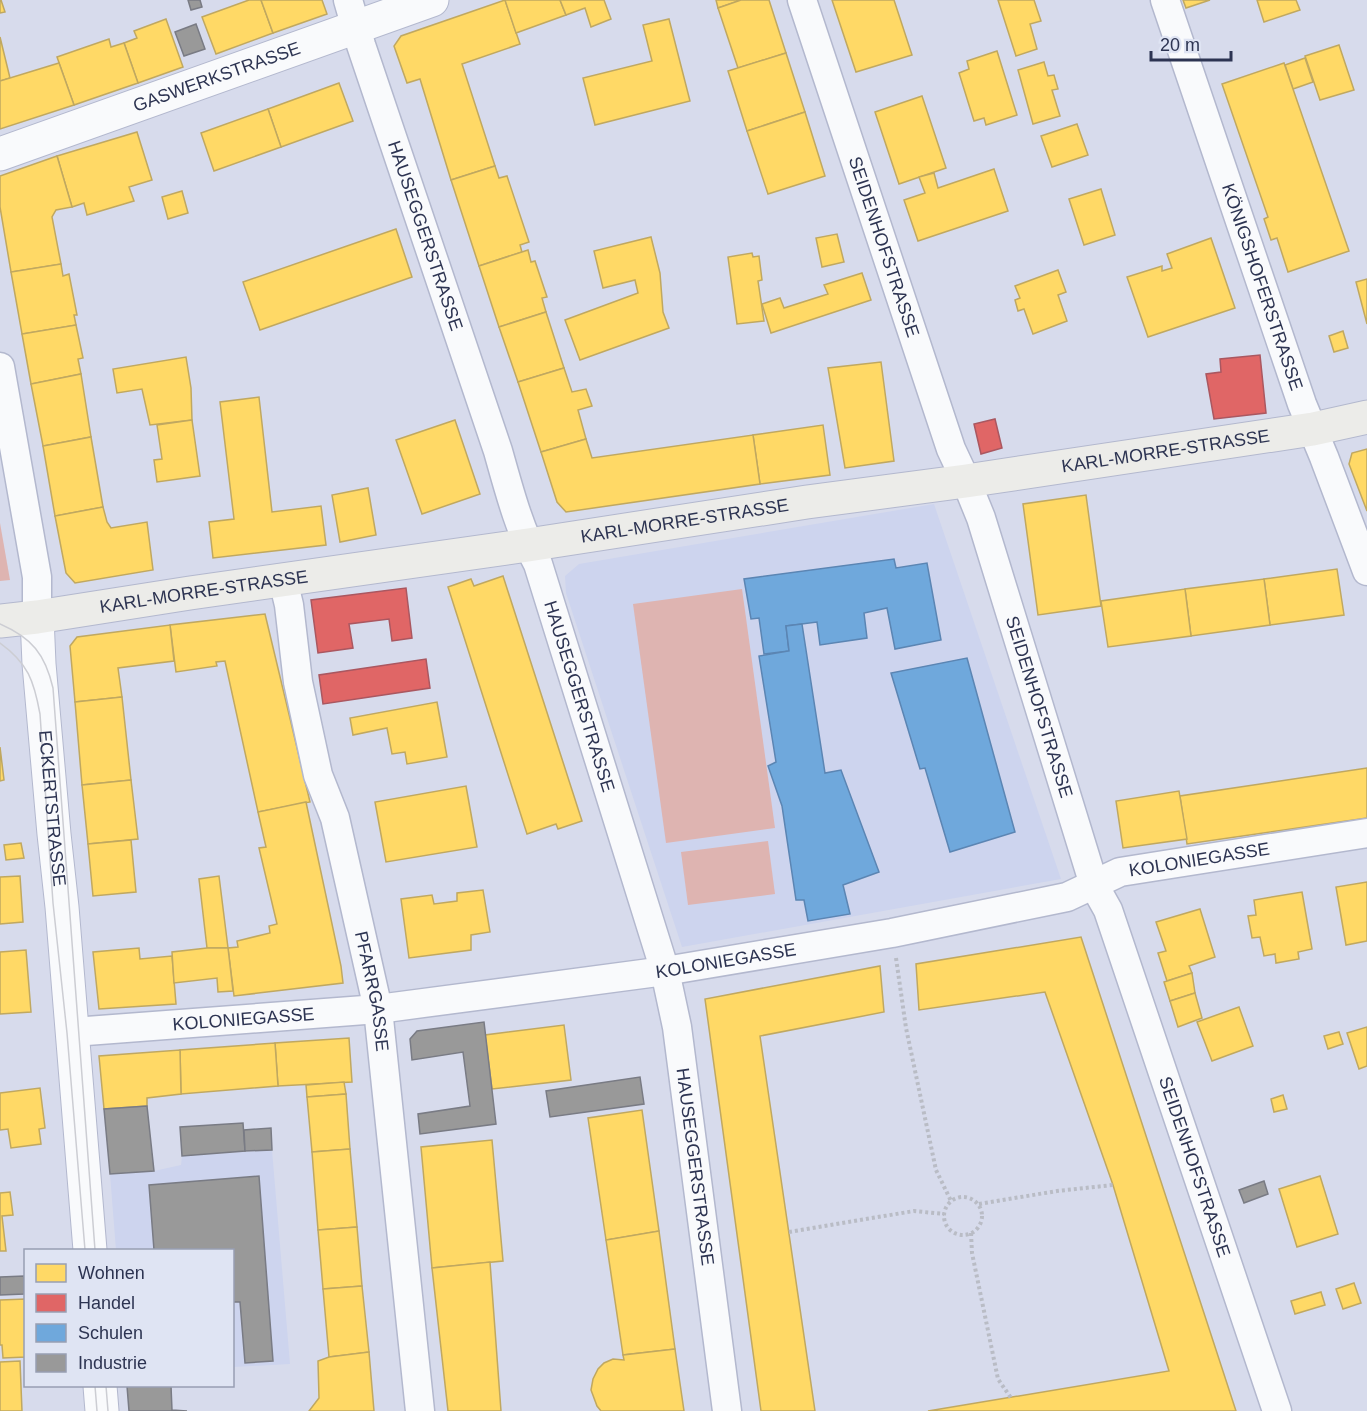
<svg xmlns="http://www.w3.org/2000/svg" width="1367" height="1411" viewBox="0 0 1367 1411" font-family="Arial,sans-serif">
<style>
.built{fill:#cdd4ee}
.green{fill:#deb4b1}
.homes{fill:#ffd966;stroke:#c0a860;stroke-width:1.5}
.shops{fill:#e06666;stroke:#aa5760;stroke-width:1.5}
.schools{fill:#6fa8dc;stroke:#5b85b3;stroke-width:1.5}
.industry{fill:#999;stroke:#797b84;stroke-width:1.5}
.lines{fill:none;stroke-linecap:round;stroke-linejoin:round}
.minor-casing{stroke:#b3b8ce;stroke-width:31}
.tertiary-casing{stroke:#b3b8ce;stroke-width:35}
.secondary-casing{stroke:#b3b8ce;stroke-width:35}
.path{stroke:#b9bcc5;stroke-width:4;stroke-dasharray:3 3;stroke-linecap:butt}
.minor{stroke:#f9fafc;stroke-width:28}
.tertiary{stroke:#f9fafc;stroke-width:33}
.secondary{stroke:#ecece9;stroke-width:33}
.tram{stroke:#cccdd3;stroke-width:1.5}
.labels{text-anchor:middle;stroke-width:6;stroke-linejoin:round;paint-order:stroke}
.street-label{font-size:18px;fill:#2d3452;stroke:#dfe4f3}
</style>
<rect width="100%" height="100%" fill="#d7dbec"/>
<g class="built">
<polygon points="934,504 1061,879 682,947 566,593 565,576 579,564"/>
<polygon points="272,1150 290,1364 233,1367 232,1250 116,1250 110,1174 154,1171 181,1165 182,1156"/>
</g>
<g class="green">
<polygon points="0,523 10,580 0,581"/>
<polygon points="742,589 775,828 666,843 633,604"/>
<polygon points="768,841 775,894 688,905 681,852"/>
</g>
<g class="homes">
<polygon points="0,0 1,0 5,12 0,13"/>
<polygon points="249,0 261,0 273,33 216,54 202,17"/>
<polygon points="261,0 322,0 327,14 273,33"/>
<polygon points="505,0 520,44 462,64 495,166 451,180 420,79 407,83 394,46 401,36"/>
<polygon points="505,0 560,0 566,15 516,33"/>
<polygon points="560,0 604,0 611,19 591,27 585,8 566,15"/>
<polygon points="716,0 741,0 718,8"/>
<polygon points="741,0 769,0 786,53 738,68 718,8"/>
<polygon points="832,0 894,0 912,55 856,72"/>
<polygon points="998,0 1034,0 1041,21 1030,24 1037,49 1016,56"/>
<polygon points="1183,0 1210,0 1186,8"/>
<polygon points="1257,0 1296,0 1300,10 1264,22"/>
<polygon points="166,19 183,67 138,83 124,43 137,38 134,31"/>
<polygon points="669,19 690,101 595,125 583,78 652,61 643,25"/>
<polygon points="0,37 10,78 0,81"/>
<polygon points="109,39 111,47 124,43 138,83 74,105 57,57"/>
<polygon points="1339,45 1354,90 1320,100 1305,56"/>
<polygon points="997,51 1017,115 986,125 984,118 974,121 959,73 969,69 967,61"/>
<polygon points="786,53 805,112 747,131 728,71"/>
<polygon points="1305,58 1313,82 1293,89 1285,65"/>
<polygon points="1044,62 1048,76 1054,75 1058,89 1052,90 1060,116 1033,124 1018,70"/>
<polygon points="59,63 74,105 0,129 0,81"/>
<polygon points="1284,63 1349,251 1288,272 1277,238 1271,240 1264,219 1268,217 1222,84"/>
<polygon points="339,83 353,121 281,147 268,109"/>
<polygon points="922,96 946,168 899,184 875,112"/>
<polygon points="268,109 281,147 214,171 201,133"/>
<polygon points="805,112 825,176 768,194 747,131"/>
<polygon points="1077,124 1088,155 1052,167 1041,136"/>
<polygon points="137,132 152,180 129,187 134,201 87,215 84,203 72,207 57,156"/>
<polygon points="57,156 72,207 56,210 52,217 61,264 11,272 0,207 0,176"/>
<polygon points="495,166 499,178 507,176 529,242 520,245 522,252 479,266 451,180"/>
<polygon points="994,169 1008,211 918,241 904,200 925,193 919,177 934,173 938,188"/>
<polygon points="1101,189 1115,235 1084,245 1069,199"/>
<polygon points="182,191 188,213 168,219 162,197"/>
<polygon points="396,229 412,277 260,330 243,282"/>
<polygon points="837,234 844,262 822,267 816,238"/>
<polygon points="651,237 660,273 663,312 669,328 580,360 565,320 638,293 635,280 603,288 594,251"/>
<polygon points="1211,238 1235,308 1148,337 1127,277 1162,266 1162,271 1172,268 1167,254"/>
<polygon points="528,250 531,262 535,261 547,297 542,298 546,312 499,327 479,266"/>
<polygon points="752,253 753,257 759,256 762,280 758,281 764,321 737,324 728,257"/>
<polygon points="61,264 63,276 69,274 77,315 74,315 76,325 22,334 11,272"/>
<polygon points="1058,270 1066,292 1058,295 1067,321 1033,334 1024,309 1018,311 1015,300 1020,298 1015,286"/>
<polygon points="862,273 871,300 771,333 762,304 780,298 784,308 828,294 824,285"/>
<polygon points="1367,279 1367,324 1356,282"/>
<polygon points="546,312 564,368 518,382 499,327"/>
<polygon points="76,325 83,358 78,359 81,374 31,384 22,334"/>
<polygon points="1343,331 1348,348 1334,352 1329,336"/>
<polygon points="186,357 191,388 192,420 150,425 142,389 117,393 113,369"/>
<polygon points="881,362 894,461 845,468 828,368"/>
<polygon points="564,368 572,392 586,389 592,406 578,410 586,439 541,452 518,382"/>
<polygon points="81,374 91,437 43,446 31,384"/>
<polygon points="259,397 272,512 321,506 326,545 213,558 209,522 234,519 220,402"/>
<polygon points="192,420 200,476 157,482 154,460 162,459 157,425"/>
<polygon points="455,420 480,494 422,514 396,440"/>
<polygon points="823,425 830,475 760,484 753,435"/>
<polygon points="753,435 760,484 566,512 557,502 541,452 586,439 592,458"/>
<polygon points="91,437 103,507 55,516 43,446"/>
<polygon points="1367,449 1367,511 1349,464 1352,453"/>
<polygon points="368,488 376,535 340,542 332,495"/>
<polygon points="1086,495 1101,606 1038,615 1023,504"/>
<polygon points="103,507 107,522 111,528 147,522 153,570 75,583 66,573 55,516"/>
<polygon points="1337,569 1344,615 1270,625 1264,579"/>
<polygon points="503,576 582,821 558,829 556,824 527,834 448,587 471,579 474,586"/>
<polygon points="1264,579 1270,625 1191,636 1185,589"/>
<polygon points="1185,589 1191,636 1108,647 1101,601"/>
<polygon points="265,614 310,802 258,812 225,661 216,662 217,666 176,672 170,625"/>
<polygon points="170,625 174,661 118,668 122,697 75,702 70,646 77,637"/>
<polygon points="122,697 131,780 82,785 75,702"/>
<polygon points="437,702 447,757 407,764 405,752 392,754 387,728 353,735 350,718"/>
<polygon points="0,747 4,780 0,781"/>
<polygon points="1367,768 1367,818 1187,844 1180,796"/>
<polygon points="131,780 138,839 88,844 82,785"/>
<polygon points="466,786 477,847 386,862 375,802"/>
<polygon points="1179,791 1187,839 1123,848 1116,801"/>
<polygon points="306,802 341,966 343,983 234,996 228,948 238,947 237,941 270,933 269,926 277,924 259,848 266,847 258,812"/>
<polygon points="131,840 136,892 93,896 88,844"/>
<polygon points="21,843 24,858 6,860 4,845"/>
<polygon points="20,876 23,922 0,924 0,877"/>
<polygon points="219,876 228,948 207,948 199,879"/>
<polygon points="1367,882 1367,941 1346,945 1336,887"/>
<polygon points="483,890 490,932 471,935 471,950 409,958 401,899 432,895 434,904 457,901 457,893"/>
<polygon points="1302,892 1312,949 1298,952 1299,959 1276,963 1275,954 1264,956 1260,937 1252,938 1248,916 1256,915 1254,900"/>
<polygon points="1200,909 1215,957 1189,966 1192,973 1167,981 1158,953 1166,951 1156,922"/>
<polygon points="1081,937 1236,1411 928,1411 1169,1371 1113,1185 1045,992 919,1010 916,964"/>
<polygon points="139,948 140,959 172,956 176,1004 99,1009 93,952"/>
<polygon points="207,948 228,948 233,991 218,992 217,978 174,983 172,952"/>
<polygon points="26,950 31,1012 0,1014 0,952"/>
<polygon points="880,966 884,1012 760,1036 815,1411 761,1411 705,999"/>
<polygon points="1192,973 1195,993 1170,1001 1164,982"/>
<polygon points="1195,993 1202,1018 1178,1027 1170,1001"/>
<polygon points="1239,1007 1253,1046 1212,1061 1197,1022"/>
<polygon points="564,1025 571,1080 492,1089 485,1035"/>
<polygon points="1367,1027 1367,1066 1359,1069 1347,1033"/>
<polygon points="1339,1032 1343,1044 1328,1049 1324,1036"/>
<polygon points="349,1038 352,1082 278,1086 275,1043"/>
<polygon points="275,1043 278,1086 181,1094 180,1050"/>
<polygon points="180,1050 181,1094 147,1098 147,1106 104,1109 99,1056"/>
<polygon points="344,1082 346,1094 307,1097 306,1085"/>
<polygon points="40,1088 45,1128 39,1129 41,1144 11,1148 8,1129 0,1130 0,1093"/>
<polygon points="346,1094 350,1149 312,1152 307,1097"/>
<polygon points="1283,1095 1287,1109 1274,1112 1271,1099"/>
<polygon points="642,1110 659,1231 606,1240 588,1118"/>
<polygon points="492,1140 503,1261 432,1268 421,1147"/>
<polygon points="350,1149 357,1227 318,1230 312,1152"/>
<polygon points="1320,1176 1338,1234 1297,1247 1279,1189"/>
<polygon points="10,1192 13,1215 2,1216 6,1251 0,1251 0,1193"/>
<polygon points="357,1227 362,1286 323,1289 318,1230"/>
<polygon points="659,1231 675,1349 623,1355 606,1240"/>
<polygon points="490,1262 501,1411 448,1411 432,1268"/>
<polygon points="1354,1283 1361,1303 1343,1309 1336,1289"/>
<polygon points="362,1286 369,1352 329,1357 323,1289"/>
<polygon points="1321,1292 1325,1305 1295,1314 1291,1301"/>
<polygon points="26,1299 26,1357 3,1358 2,1345 0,1345 0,1300"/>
<polygon points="675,1349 684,1411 601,1411 597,1406 591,1390 593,1379 598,1369 604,1363 613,1359 624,1360 623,1355"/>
<polygon points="369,1352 374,1411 309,1411 319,1398 318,1361 329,1357"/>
<polygon points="20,1361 22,1411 0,1411 0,1362"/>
</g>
<g class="shops">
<polygon points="1260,355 1266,413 1214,419 1206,374 1221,372 1220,359"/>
<polygon points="995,419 1002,448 981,454 974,424"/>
<polygon points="406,588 412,638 392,641 389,619 349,624 353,648 318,653 311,600"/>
<polygon points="426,659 430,688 323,704 319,675"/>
</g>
<g class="schools">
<polygon points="894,559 896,568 927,563 941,640 895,649 887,608 864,613 867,638 820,645 817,622 786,626 789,651 764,654 759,618 751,619 744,579"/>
<polygon points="802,624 825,773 841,770 879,872 843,885 850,914 808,921 804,900 796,900 782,806 768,766 776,762 759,656 789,651 786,626"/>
<polygon points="967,658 1015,832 950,852 925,768 920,769 891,673"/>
</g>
<g class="industry">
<polygon points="188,0 200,0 202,7 191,10"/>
<polygon points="196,24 205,49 184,56 175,32"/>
<polygon points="484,1022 496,1124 420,1134 418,1114 470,1106 463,1052 412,1060 410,1039 417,1031"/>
<polygon points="640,1077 644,1104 550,1117 546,1091"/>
<polygon points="147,1106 154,1171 110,1174 104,1109"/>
<polygon points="243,1123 245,1151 182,1156 180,1127"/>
<polygon points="271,1128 272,1150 245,1151 244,1130"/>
<polygon points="259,1176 273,1361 245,1363 240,1302 232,1302 232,1250 154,1250 149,1185"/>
<polygon points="1264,1181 1268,1194 1244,1203 1239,1190"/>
<polygon points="24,1276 24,1294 0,1295 0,1277"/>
<polygon points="127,1386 171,1386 172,1410 187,1411 129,1411"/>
</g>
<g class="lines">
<defs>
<g id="minor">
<path id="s1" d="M348,0L361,45L498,451C509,490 519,529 538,564L665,971L677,1027L727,1411"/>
<path id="s2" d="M802,0L951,449L966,481L981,518L1094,885L1108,910L1277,1411"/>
<path id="s3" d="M1165,0L1302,404L1324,457L1367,571"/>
<polyline points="0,367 37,577 37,617"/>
<path id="s4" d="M283,580L289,605L298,682L318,775L335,818L378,1009L420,1411"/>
<path id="s5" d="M73,1032L378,1009L665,971L892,933L1067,897L1120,872L1367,833"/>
</g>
<g id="tertiary">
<path id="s6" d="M0,154L432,0"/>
<path id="s7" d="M37,617L39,664L54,834L62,907L90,1250"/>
<polyline points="100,1386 102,1411"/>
</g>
<g id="secondary">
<path id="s8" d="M0,621L37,617L190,593L528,545L807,502L966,481L1313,429L1367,417"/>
</g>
</defs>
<use href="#minor" class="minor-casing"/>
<use href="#tertiary" class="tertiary-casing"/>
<use href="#secondary" class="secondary-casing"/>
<g class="path">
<polyline points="896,958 906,1028 936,1170 951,1201"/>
<circle cx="963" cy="1216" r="19"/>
<polyline points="979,1204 1057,1191 1113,1185"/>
<polyline points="789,1232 914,1211 944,1214"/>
<polyline points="971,1233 972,1253 998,1379 1011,1398"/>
</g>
<use href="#minor" class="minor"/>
<use href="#tertiary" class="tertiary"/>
<use href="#secondary" class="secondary"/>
<g class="tram">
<path d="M0,624C32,638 45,654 53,688L95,1250"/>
<path d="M0,643C28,663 34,681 40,714L53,903L67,1033L85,1250"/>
<polyline points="95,1386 97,1411"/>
<polyline points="106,1386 108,1411"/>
</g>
</g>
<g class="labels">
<g class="street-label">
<text dy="6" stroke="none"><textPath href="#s6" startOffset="230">GASWERKSTRASSE</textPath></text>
<text dy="6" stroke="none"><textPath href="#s1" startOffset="248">HAUSEGGERSTRASSE</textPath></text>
<text dy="6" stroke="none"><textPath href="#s2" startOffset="260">SEIDENHOFSTRASSE</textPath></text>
<text dy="6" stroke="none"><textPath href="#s3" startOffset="303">KÖNIGSHOFERSTRASSE</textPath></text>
<text dy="6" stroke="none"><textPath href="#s8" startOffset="1178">KARL-MORRE-STRASSE</textPath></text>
<text dy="6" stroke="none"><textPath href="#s8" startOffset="692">KARL-MORRE-STRASSE</textPath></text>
<text dy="6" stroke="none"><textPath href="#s8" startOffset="206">KARL-MORRE-STRASSE</textPath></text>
<text dy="6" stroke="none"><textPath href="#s1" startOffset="734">HAUSEGGERSTRASSE</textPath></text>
<text dy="6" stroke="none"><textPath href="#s2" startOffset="746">SEIDENHOFSTRASSE</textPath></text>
<text dy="6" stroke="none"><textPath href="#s7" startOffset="192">ECKERTSTRASSE</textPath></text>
<text dy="6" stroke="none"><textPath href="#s5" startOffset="1143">KOLONIEGASSE</textPath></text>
<text dy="6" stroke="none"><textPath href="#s5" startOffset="657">KOLONIEGASSE</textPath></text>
<text dy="6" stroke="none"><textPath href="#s4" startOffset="422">PFARRGASSE</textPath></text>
<text dy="6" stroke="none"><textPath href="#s5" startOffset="171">KOLONIEGASSE</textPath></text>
<text dy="6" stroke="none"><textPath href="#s1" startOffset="1220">HAUSEGGERSTRASSE</textPath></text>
<text dy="6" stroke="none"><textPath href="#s2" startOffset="1232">SEIDENHOFSTRASSE</textPath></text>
</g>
</g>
<rect x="24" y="1249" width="210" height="138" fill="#dfe4f3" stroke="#989eb3" stroke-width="1.5"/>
<rect x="36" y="1264" width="30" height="18" fill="#ffd966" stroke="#989eb3" stroke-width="1.5"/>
<text x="78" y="1279" font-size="18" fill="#2d3452">Wohnen</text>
<rect x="36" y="1294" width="30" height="18" fill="#e06666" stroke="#989eb3" stroke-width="1.5"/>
<text x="78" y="1309" font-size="18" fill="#2d3452">Handel</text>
<rect x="36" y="1324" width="30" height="18" fill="#6fa8dc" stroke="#989eb3" stroke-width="1.5"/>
<text x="78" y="1339" font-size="18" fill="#2d3452">Schulen</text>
<rect x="36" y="1354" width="30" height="18" fill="#999999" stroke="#989eb3" stroke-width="1.5"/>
<text x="78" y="1369" font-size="18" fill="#2d3452">Industrie</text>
<path d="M1151 51v9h80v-9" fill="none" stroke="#2d3452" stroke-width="3"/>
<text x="1160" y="51" font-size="18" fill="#2d3452" stroke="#dfe4f3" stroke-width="4.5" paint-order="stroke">20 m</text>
</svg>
